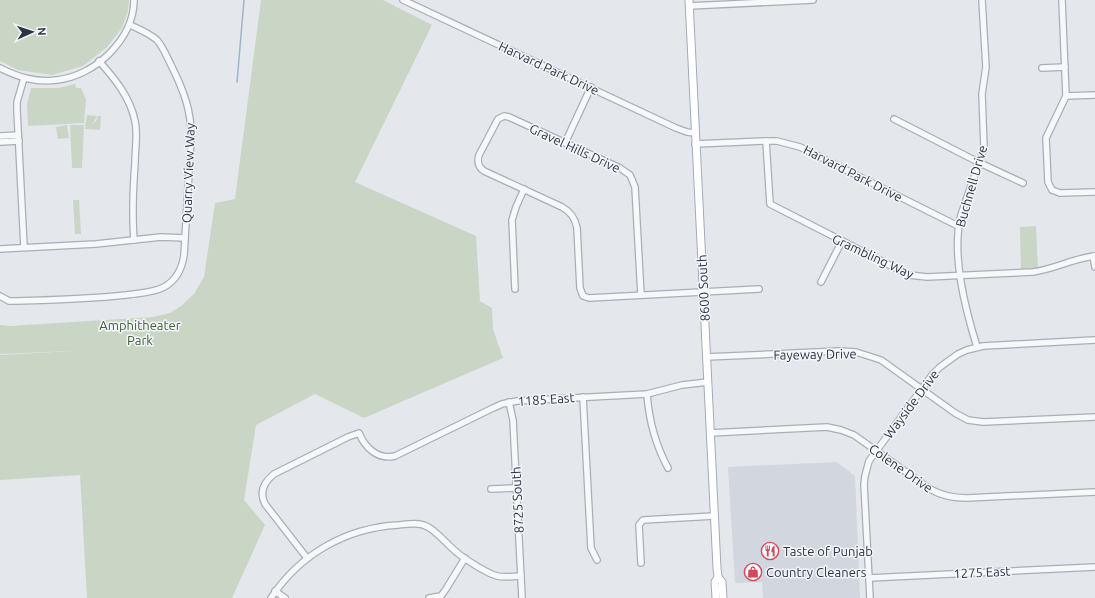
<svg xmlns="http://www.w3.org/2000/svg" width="1095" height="598" viewBox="0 0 1095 598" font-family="Ubuntu,sans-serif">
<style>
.built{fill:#d2d6de}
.green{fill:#c9d6c5}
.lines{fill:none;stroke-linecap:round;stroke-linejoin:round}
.stream{stroke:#9fb4cc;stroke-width:1.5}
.minor-casing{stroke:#a9aeb7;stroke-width:8}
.major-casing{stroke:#a3abb8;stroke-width:9}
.minor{stroke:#f7f8fa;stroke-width:5.5}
.major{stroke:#fff;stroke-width:7}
.labels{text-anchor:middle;stroke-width:3;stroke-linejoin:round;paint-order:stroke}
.street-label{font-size:13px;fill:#2b3445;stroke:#f4f6f9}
.park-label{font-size:13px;fill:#3f6138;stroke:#f4f6f9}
.poi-label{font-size:13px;fill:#2b3445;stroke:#f4f6f9;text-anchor:start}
</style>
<rect width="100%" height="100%" fill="#e4e7ec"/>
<polygon class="built" points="837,462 855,476 860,598 763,598 762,582 735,583 728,467"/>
<g class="green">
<polygon points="0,0 129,0 128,11 122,28 107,47 83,66 52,75 18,70 0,61"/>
<polygon points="261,0 383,0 432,25 355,182 476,236 480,301 492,308 493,329 503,358 364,418 315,394 256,425 244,500 265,525 232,598 87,598 80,475 0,480 0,355 72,351 0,354 0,325 10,326 153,317 170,313 181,306 194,294 204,277 215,203 235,199"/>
<polygon points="75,84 76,88 81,88 86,100 84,123 28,126 27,104 31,88 59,88"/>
<polygon points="87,115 97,116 92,125 96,121 98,116 101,116 100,130 85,129 85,127 87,126 85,126"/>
<polygon points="67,125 69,138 58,139 56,127"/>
<polygon points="70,125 84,125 82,168 72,168"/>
<polygon points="73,200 79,200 81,234 75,234"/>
<polygon points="1036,226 1038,268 1021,269 1020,227"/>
</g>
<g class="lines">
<polyline class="stream" points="237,82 244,0"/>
<defs>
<g id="minor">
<polyline points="403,0 676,128 687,132 695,133"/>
<polyline points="1062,0 1066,96 1046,138 1048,182 1052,190 1060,193 1095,192"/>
<polyline points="689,6 813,0"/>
<path d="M99,61C115,79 130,97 135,121C138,134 135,150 135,163C133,189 132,214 134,240"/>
<path d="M0,68C18,77 36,83 57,80C95,76 134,39 134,0"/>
<polyline points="1042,68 1065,67"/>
<polyline points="24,78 17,102 17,110 24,247"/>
<polyline points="1066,96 1095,95"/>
<polyline points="894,119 980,163 1023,183"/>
<polyline points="0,136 18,135"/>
<path d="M766,141L770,204L909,275L927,277L1033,272C1055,269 1074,258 1095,256"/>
<polyline points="0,142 19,141"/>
<polyline points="565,143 591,87"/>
<polyline points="695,144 766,141 777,141 800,147 958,226"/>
<polyline points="0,249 96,244 161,237 185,238"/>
<polyline points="1093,256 1095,267"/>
<polyline points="821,282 842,241"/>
<polyline points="515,289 512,220 516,207 524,189"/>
<path d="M641,295L635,187L630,175L620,168L509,117L504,116L498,119L479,155C477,162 478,167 484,171L562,207C571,212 575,218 577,228L580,288L583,296L589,298L759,289"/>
<path d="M0,296L9,301H16C53,300 89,299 126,295C138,293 153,293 164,287C177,280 182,269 184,255L191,139C192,111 183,89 171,65C167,57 163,47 157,40C149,33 139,29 130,25"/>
<path d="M977,347C965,308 951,254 961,215L984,148L982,94L986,67L982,0"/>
<polyline points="706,357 839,351 856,352 881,360 955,413 968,420 983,422 1095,417"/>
<path d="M647,394C649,421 655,444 668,468"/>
<polyline points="583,397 591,548 597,560"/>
<polyline points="509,402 513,420 522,598"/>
<path d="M710,433L827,427L841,430L854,435L930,489C942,496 954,498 967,498L1095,492"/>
<polyline points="491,489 517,488"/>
<path d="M307,558L265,504C259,492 264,482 274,474L348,437L359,433C365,448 378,460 395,456L493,408L502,404L517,401L647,394L682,385L708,382"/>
<polyline points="641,563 639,525 643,520 714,516"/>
<polyline points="869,578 1095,567"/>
<polyline points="275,591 285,598"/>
<path d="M271,598C300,554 346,528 398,525C408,524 419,522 428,527C437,532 445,542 453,549C461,557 486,573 497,576C505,578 513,576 521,576"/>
<polyline points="429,598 441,596 446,589 465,558"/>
<polyline points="870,598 864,484 865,476 869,461 932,375 940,367 958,354 967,350 983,346 1095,340"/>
</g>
<g id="major">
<polyline points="689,0 717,568 718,577 715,582 716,598"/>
<polyline points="718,577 722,582 723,598"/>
</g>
</defs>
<use href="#minor" class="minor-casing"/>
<use href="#major" class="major-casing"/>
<use href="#minor" class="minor"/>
<use href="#major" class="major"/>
</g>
<defs>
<symbol id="restaurant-ring" viewBox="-11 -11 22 22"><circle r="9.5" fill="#f4f6f9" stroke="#d1495b" stroke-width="1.5"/><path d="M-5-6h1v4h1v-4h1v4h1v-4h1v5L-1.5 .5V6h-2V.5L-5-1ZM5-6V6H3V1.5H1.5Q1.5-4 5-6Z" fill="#d1495b"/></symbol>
<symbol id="shop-ring" viewBox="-11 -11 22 22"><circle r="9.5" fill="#f4f6f9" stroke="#d1495b" stroke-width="1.5"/><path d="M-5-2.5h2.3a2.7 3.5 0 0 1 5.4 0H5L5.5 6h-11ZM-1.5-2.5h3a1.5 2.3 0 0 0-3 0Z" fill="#d1495b"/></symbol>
</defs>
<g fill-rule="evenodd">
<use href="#restaurant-ring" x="760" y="541" width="20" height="20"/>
<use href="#shop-ring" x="743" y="562" width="20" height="20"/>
</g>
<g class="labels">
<g class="street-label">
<text transform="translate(549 68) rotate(25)" y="5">Harvard Park Drive</text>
<text transform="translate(575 148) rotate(25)" y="5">Gravel Hills Drive</text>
<text transform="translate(188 173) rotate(-88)" y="5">Quarry View Way</text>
<text transform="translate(853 173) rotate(27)" y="5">Harvard Park Drive</text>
<text transform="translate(971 186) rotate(-74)" y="5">Buchnell Drive</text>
<text transform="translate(873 256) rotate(25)" y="5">Grambling Way</text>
<text transform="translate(703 288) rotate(-93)" y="5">8600 South</text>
<text transform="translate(815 354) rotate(-1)" y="5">Fayeway Drive</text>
<text transform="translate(546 399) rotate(-4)" y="5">1185 East</text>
<text transform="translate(911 404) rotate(-53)" y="5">Wayside Drive</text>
<text transform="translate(901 468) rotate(35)" y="5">Colene Drive</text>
<text transform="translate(517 500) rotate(-93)" y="5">8725 South</text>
<text transform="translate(982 572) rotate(-3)" y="5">1275 East</text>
</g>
<g class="park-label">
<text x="140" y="330">Amphitheater<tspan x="140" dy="15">Park</tspan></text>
</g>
<g class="poi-label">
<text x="783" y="556">Taste of Punjab</text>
<text x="766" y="577">Country Cleaners</text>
</g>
</g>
<g transform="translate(32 32) rotate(87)" stroke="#f4f6f9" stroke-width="3" paint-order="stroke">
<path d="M0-3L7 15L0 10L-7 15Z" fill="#2b3445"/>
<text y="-6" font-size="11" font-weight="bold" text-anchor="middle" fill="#2b3445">N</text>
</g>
</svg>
